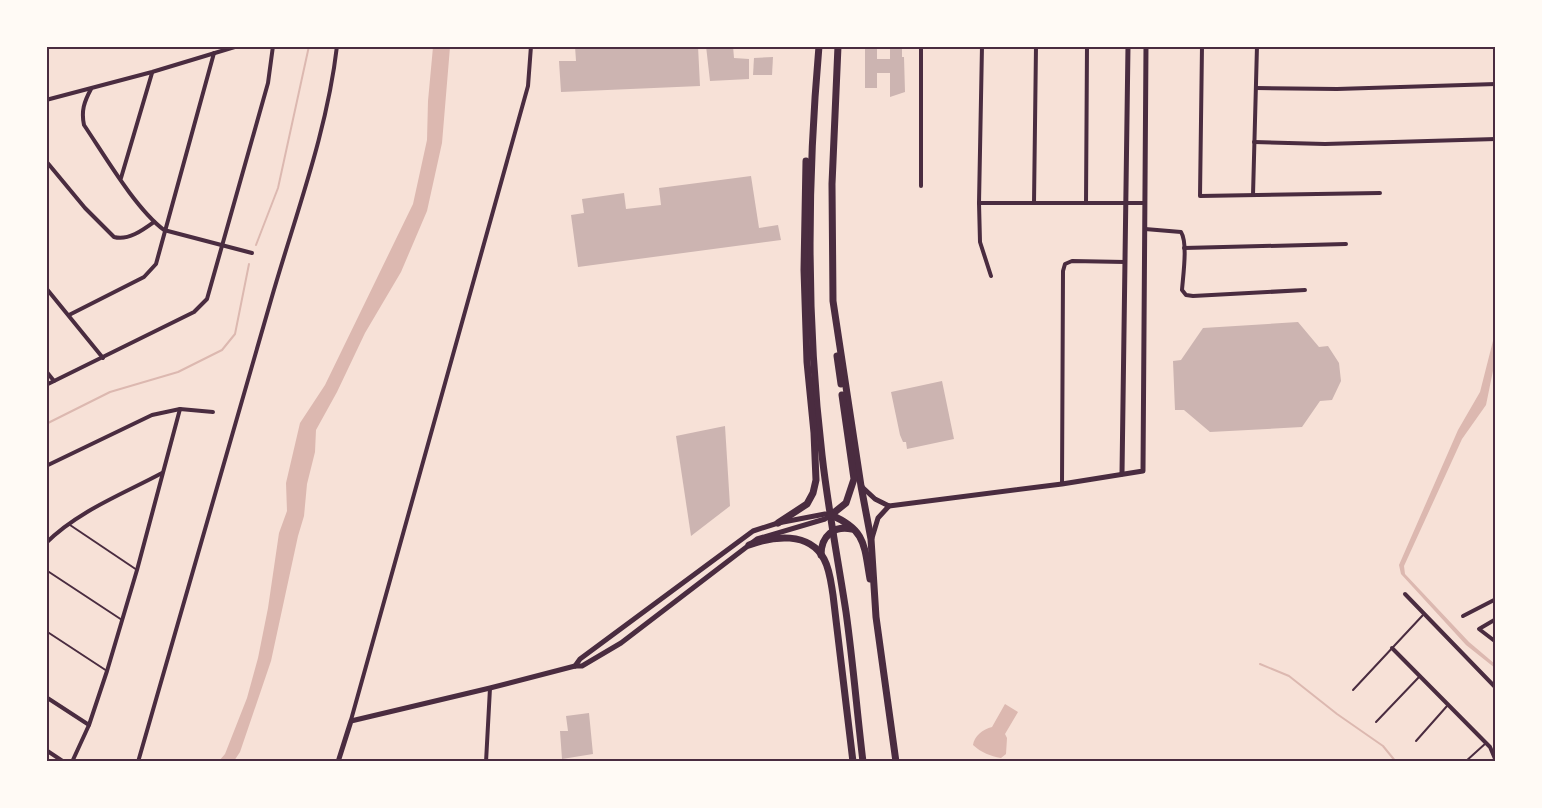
<svg xmlns="http://www.w3.org/2000/svg" width="1542" height="808" viewBox="0 0 1542 808" font-family="'Fira Sans Condensed',sans-serif">
<style>
.water{fill:#dcb8b0}
.lines{fill:none;stroke-linecap:round;stroke-linejoin:round}
.stream{stroke:#dcb8b0;stroke-width:2}
.building{fill:#ccb4b1}
.service{stroke:#4a2c40;stroke-width:2}
.minor{stroke:#4a2c40;stroke-width:4}
.tertiary{stroke:#4a2c40;stroke-width:5}
.trunk{stroke:#4a2c40;stroke-width:7}
.neatline{fill:none;stroke:#4a2c40;stroke-width:2}
</style>
<rect width="100%" height="100%" fill="#f7e1d7"/>
<g class="water">
<polygon points="433,47 450,47 442,143 427,211 401,272 365,333 337,392 316,430 315,452 307,484 304,516 298,536 271,661 240,752 234,761 219,761 225,754 247,698 258,658 268,608 279,533 287,511 286,483 300,423 325,385 413,204 427,140 428,101"/>
<polygon points="1495,333 1495,361 1486,405 1462,439 1404,566 1405,574 1469,642 1495,664 1495,668 1466,645 1401,574 1399,565 1458,430 1480,392"/>
<path d="M1005,704L1018,712L1005,734L1007,738L1006,754L1001,758C990,756 982,753 973,745C974,736 983,729 992,727Z"/>
</g>
<g class="lines">
<g class="stream">
<polyline points="256,245 278,188 309,46"/>
<polyline points="46,424 110,392 178,372 222,350 235,334 249,264"/>
<polyline points="1260,664 1289,676 1337,714 1383,746 1396,762"/>
</g>
</g>
<g class="building">
<polygon points="575,46 698,46 700,86 561,92 559,61 576,61"/>
<polygon points="706,46 733,46 734,58 749,59 749,79 710,81"/>
<polygon points="865,46 877,46 877,59 890,59 890,47 902,47 902,57 904,57 905,92 890,97 890,73 877,73 877,88 865,88"/>
<polygon points="773,57 772,75 753,75 754,58"/>
<polygon points="751,176 759,228 778,225 781,240 578,267 571,215 584,213 582,199 624,193 626,209 661,205 659,188"/>
<polygon points="1298,322 1319,347 1328,346 1339,363 1341,381 1332,400 1320,401 1302,427 1210,432 1184,410 1175,410 1173,361 1181,360 1203,328"/>
<polygon points="942,381 954,439 907,449 906,442 903,442 900,435 891,392"/>
<polygon points="725,426 730,506 691,536 676,436"/>
<polygon points="589,713 593,754 562,759 560,731 568,731 566,716"/>
</g>
<g class="lines">
<g class="service">
<polyline points="70,525 137,570"/>
<polyline points="46,570 122,620"/>
<polyline points="46,631 107,671"/>
<polyline points="1353,690 1423,615"/>
<polyline points="1376,722 1419,677"/>
<polyline points="1416,741 1447,706"/>
<polyline points="1465,762 1486,743"/>
</g>
<g class="minor">
<polyline points="982,46 979,203 980,242 991,276"/>
<polyline points="1202,46 1200,196 1380,193"/>
<polyline points="1256,88 1337,89 1496,84"/>
<path d="M91,89C84,102 81,111 84,125C105,156 135,208 164,230L252,253"/>
<polyline points="46,100 152,72 238,46"/>
<polyline points="1254,142 1325,144 1496,139"/>
<path d="M46,161L85,208L114,237C128,241 143,230 154,222"/>
<polyline points="121,178 152,73"/>
<polyline points="921,186 921,46"/>
<polyline points="1253,195 1257,46"/>
<polyline points="979,203 1145,203"/>
<polyline points="1034,203 1036,46"/>
<polyline points="1086,203 1087,46"/>
<path d="M1145,229L1181,232C1188,243 1183,276 1182,290L1186,295L1193,296L1305,290"/>
<polyline points="1184,248 1346,244"/>
<polyline points="46,288 103,358"/>
<polyline points="69,315 144,277 156,264 214,53"/>
<polyline points="46,371 54,381"/>
<polyline points="46,385 194,312 207,299 268,83 273,46"/>
<polyline points="46,466 152,415 180,409 213,412"/>
<polyline points="1062,484 1063,271 1065,264 1072,261 1125,262"/>
<path d="M46,543C78,511 123,494 162,473"/>
<polyline points="1405,594 1496,688"/>
<polyline points="1463,616 1496,599"/>
<polyline points="1496,619 1479,629 1496,642"/>
<polyline points="1392,648 1490,747 1496,761"/>
<polyline points="46,697 89,725"/>
<polyline points="351,720 528,86 531,46"/>
<polyline points="46,750 64,762"/>
<polyline points="72,762 89,725 107,671 137,570 180,409"/>
<path d="M138,762C182,608 226,454 271,300C295,216 327,133 337,46"/>
<polyline points="486,762 490,688"/>
</g>
<g class="tertiary">
<polyline points="1122,474 1128,46"/>
<polyline points="861,486 875,499 889,506 1062,484 1143,471 1146,46"/>
<polyline points="872,538 878,518 889,506"/>
<polyline points="575,666 580,659 753,531 778,523 825,514 831,515"/>
<polyline points="338,762 351,721 490,688 575,666 582,666 621,643 757,539 825,519 831,515"/>
</g>
<g class="trunk">
<path d="M819,46C807,183 806,319 822,455C828,508 838,560 846,612C853,662 857,712 863,762"/>
<polyline points="838,46 832,184 833,301 861,486 871,539 876,617 896,762"/>
<polyline points="837,356 841,384"/>
<polyline points="831,515 846,503 854,479 842,395"/>
<path d="M831,515C866,530 864,545 870,579"/>
<polyline points="778,523 807,504 813,493 816,480 814,433 807,362 804,270 806,161"/>
<path d="M749,545C773,536 809,531 824,559C830,570 831,583 833,595L853,762"/>
<path d="M821,555C821,536 834,525 852,529"/>
</g>
</g>
<rect width="1542" height="808" fill="none" stroke="#fffaf5" stroke-width="96"/>
<rect x="48" y="48" width="1446" height="712" class="neatline"/>
</svg>
